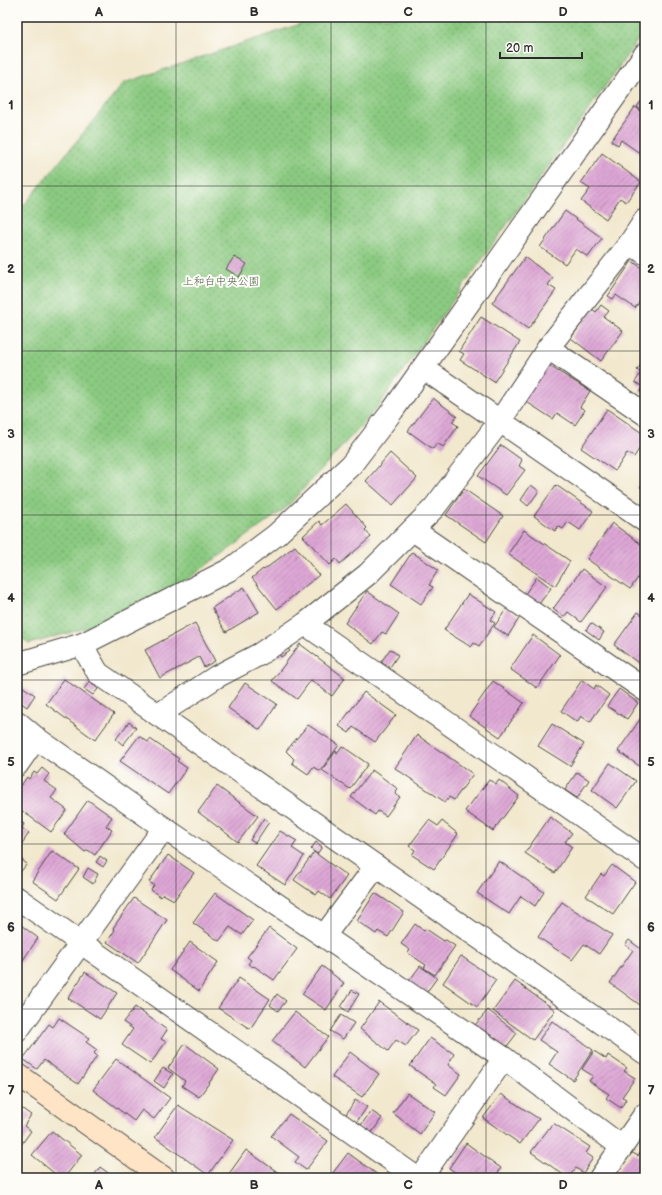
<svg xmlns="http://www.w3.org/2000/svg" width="662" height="1195" viewBox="0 0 662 1195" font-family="'Balsamiq Sans','Klee One',sans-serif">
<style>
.park{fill:url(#park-dots);stroke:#5b7a56}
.building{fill:url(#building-hatch)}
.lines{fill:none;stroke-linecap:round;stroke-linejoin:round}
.street-casing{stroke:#494743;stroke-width:24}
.secondary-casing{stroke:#494743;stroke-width:24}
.street{stroke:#fff;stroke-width:22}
.secondary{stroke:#ffe4c6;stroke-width:22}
.grid{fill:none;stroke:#2b2b2b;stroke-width:1;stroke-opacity:0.55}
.labels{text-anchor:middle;stroke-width:4;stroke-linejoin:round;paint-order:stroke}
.park-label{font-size:11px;fill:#485b45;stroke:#fdfcf7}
.neatline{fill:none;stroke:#2b2b2b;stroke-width:1.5}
.grid-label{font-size:13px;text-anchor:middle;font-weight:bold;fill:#2b2b2b}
</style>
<defs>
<pattern id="park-dots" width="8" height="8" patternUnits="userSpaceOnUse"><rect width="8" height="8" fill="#8bca81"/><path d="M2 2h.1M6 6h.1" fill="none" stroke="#72a46a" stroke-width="1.8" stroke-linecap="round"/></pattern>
<pattern id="building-hatch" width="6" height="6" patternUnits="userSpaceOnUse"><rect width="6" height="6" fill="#dea7d6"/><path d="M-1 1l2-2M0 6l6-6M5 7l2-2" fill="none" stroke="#b488ae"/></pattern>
</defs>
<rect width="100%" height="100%" fill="#fdfcf7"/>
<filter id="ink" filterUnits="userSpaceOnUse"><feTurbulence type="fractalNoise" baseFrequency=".025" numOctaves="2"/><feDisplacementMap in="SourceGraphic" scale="8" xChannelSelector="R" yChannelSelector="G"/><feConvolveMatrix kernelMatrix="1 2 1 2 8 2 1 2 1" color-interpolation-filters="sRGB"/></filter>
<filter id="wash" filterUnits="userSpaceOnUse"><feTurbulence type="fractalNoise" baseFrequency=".012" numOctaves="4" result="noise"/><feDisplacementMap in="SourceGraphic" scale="16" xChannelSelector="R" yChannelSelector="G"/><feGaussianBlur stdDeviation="0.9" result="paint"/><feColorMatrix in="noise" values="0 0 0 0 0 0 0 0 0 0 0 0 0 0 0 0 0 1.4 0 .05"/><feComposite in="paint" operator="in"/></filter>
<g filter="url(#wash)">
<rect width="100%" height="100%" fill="#f2e8ce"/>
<polygon class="park" points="307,17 645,17 645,30 376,409 286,508 188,579 83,629 29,644 17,634 17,214 124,83 303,23"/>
<g id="blocks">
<g class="building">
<polygon points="642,100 645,102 645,113 637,107"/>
<polygon points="635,107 645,114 645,149 641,154 621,140 618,145 611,141"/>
<polygon points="602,153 641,182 626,202 620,198 606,219 581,201 590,189 581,183"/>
<polygon points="565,211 602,238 588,257 576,249 565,264 540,247"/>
<polygon points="234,257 247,264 239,277 226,269"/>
<polygon points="525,257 553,278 548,285 556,290 528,329 492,303"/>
<polygon points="632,261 645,270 645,294 635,308 616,295 613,299 608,296"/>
<polygon points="601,305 609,311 604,317 623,331 601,361 571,338 592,309 596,312"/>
<polygon points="481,317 520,342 494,382 460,360 464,354 459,351"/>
<polygon points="645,359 645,395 640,392 643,387 635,382 641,373 637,370"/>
<polygon points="548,365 590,391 580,407 585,410 575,425 557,413 553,419 519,397"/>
<polygon points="433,398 457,416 452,422 458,426 443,447 437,443 433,449 408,431"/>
<polygon points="607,409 645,435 645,440 634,457 627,453 615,471 581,448"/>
<polygon points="501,445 522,460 519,466 525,470 506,495 478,476"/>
<polygon points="390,453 417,478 393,505 366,481"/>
<polygon points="645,480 645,490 640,487"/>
<polygon points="531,485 539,491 528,506 521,500"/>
<polygon points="556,485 593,511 580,530 568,522 563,529 558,526 555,531 534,516"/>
<polygon points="464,489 503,516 486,542 446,515"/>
<polygon points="346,504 367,528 365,530 371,537 340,564 336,559 330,565 303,536 319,521 322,525"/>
<polygon points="612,523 645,547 645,568 630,589 587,559"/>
<polygon points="524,530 570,561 555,586 508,554"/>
<polygon points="295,546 319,575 277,609 252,578 263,569 264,570"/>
<polygon points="412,552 438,570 429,585 433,587 421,604 391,584"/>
<polygon points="582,569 607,587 581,622 568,612 564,617 553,609"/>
<polygon points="537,577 551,588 539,604 525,594"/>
<polygon points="244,587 259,612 226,632 212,608"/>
<polygon points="367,591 399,614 386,634 382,632 373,644 345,623"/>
<polygon points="468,594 496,612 490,620 495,623 479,646 474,643 471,647 444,630"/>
<polygon points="507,608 520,617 508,636 494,627"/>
<polygon points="638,612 645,617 645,661 641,665 614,645"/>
<polygon points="195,623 215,661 204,667 199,657 160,678 145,650"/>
<polygon points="591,623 604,632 599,640 586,630"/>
<polygon points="533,635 560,655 537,688 510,669"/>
<polygon points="300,644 345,678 332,696 311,680 297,699 272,681"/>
<polygon points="286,646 290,651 281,657 277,651"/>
<polygon points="390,649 398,655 390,667 381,662"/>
<polygon points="64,679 114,714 95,740 46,704"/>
<polygon points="582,680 594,689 596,685 609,695 590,722 581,716 577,722 561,711"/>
<polygon points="90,681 98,689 93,695 84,689"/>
<polygon points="493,681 524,703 500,737 469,716"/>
<polygon points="17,683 35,695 27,707 17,700"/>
<polygon points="245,683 277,704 260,730 228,708"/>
<polygon points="619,689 638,703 627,719 607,706"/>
<polygon points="364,692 396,715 375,742 353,727 349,733 339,726"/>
<polygon points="641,718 645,721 645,770 618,751"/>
<polygon points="129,722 136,728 123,745 116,739"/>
<polygon points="552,724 584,744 570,766 538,746"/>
<polygon points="308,725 339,745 320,771 313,767 308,774 292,763 294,759 286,751"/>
<polygon points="417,735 473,774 454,800 449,797 445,802 395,768"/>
<polygon points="139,736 148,742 150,739 179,759 177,761 187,768 168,794 120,761"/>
<polygon points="342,746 368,764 350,789 322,770 336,751 337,753"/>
<polygon points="610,763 636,781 617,808 592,790"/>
<polygon points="42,768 49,774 44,781 57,790 51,798 67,810 51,832 17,807 17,791 27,777 29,779 34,772 37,774"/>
<polygon points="372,770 398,789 395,794 400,797 386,816 378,811 375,815 351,797"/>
<polygon points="577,772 589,780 577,798 565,790"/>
<polygon points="489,780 496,784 499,780 519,796 493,831 465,811"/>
<polygon points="217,786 258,816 238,842 198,812"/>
<polygon points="88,800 112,817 106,826 112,830 95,855 88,850 85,852 64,834"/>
<polygon points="550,817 572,833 565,842 572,847 555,873 525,853"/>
<polygon points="264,818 269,822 255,843 250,840"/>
<polygon points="17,819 24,824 22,828 29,833 17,851"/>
<polygon points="429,820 438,826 442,821 458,834 434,869 412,855 415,850 409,846"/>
<polygon points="280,831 297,841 292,848 304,856 285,885 256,866"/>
<polygon points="316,842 322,847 317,854 311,849"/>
<polygon points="52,851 79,869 58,899 32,881"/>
<polygon points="314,852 347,876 330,899 319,891 316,895 294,880"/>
<polygon points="168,855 194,873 174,900 163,894 161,897 151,890 154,885 149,882"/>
<polygon points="100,856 107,861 103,867 96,862"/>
<polygon points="18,857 27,864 17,876 17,858"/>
<polygon points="499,861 544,892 535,906 521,896 509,914 477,893"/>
<polygon points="612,865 635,882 613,914 586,896 601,874 604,876"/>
<polygon points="88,868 98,874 93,884 83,877"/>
<polygon points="215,893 253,920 242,935 230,927 219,941 193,923"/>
<polygon points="375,893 404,912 388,937 378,931 376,934 357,921"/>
<polygon points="134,898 167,920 138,963 107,942 115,930 113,928"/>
<polygon points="562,902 612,935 599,954 584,944 572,960 538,937"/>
<polygon points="17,922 38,938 21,963 17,960"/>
<polygon points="415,924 424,931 426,929 444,941 446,940 455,946 435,975 424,968 426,965 408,953 410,950 401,944"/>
<polygon points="269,928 297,949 274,980 254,966 253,967 248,964 251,960 247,957"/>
<polygon points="629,940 645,952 645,998 640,1005 610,983 633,950 625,945"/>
<polygon points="190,942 218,962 199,991 170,970"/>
<polygon points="461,956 496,980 477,1007 443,983"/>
<polygon points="322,966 344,983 326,1010 302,994"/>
<polygon points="420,966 437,978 426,993 409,981"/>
<polygon points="85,972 117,993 100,1019 68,998"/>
<polygon points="239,978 270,999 250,1029 218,1008"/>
<polygon points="515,981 555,1010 533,1040 493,1011"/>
<polygon points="352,990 359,994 348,1012 341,1007"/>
<polygon points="277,994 286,1001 278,1011 270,1005"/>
<polygon points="379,1002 418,1030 406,1046 396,1040 388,1051 360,1029"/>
<polygon points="135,1007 167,1030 161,1039 166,1042 150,1064 122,1045 133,1029 123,1022"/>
<polygon points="488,1010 517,1033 505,1049 475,1025"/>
<polygon points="295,1012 328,1037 305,1067 272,1041"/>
<polygon points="341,1015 354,1023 343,1039 330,1031"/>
<polygon points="59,1018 89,1038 86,1042 97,1050 94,1053 97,1056 78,1084 44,1060 37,1069 23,1059 49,1024 53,1027"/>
<polygon points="552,1021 593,1050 573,1080 549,1064 557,1052 539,1040"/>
<polygon points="430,1038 454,1054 448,1065 461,1074 446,1095 434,1087 436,1084 410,1066"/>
<polygon points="185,1044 219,1069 199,1097 182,1086 185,1081 168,1068"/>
<polygon points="594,1051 606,1059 608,1055 627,1068 624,1071 635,1078 622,1097 626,1099 621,1108 606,1098 609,1094 589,1081 593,1076 582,1069"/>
<polygon points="350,1052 379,1074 362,1097 332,1077"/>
<polygon points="116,1059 170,1098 154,1119 142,1110 134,1121 93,1090"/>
<polygon points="163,1068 173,1074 164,1088 154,1081"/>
<polygon points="407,1093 435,1112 420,1134 393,1113"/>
<polygon points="501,1094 539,1119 520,1144 483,1118"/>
<polygon points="355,1100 367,1107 356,1123 345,1116"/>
<polygon points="17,1105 31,1115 24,1126 31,1131 18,1149"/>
<polygon points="178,1105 233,1140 208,1175 155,1137"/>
<polygon points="371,1111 382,1118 370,1135 359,1128"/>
<polygon points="289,1114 328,1141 306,1170 295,1162 299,1157 271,1136"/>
<polygon points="553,1123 590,1147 586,1153 593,1158 583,1173 576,1168 568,1178 531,1152"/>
<polygon points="52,1131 82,1155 64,1178 60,1178 32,1155"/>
<polygon points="466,1143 501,1168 494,1178 463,1178 449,1168"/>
<polygon points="645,1146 645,1178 624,1178 617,1173 631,1152 638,1156"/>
<polygon points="246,1150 286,1178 226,1178"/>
<polygon points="348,1153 382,1178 329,1178"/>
<polygon points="100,1167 115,1178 92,1178"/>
</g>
</g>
</g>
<g filter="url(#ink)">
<use href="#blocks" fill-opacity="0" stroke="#494743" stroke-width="1"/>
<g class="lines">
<defs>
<g id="street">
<polyline points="630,243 645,253"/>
<polyline points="548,348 645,414"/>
<polyline points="423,368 645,521"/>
<polyline points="413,530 645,690"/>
<polyline points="305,624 645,860"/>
<polyline points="83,644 88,656 98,673 645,1053"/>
<polyline points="17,664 83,644 231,569 276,535 351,465 393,410 645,54"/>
<polyline points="158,715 216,677 260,654 305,624 368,574 434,508 500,421 548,348 630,243 645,220"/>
<polyline points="17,722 36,738 164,828 504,1058 622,1147"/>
<polyline points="17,765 36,738"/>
<polyline points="17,898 417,1178"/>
<polyline points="324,936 376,866"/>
<polyline points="17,1031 164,828"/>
<polyline points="421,1178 504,1058"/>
<polyline points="600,1178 645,1114"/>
</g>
<polyline id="secondary" points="17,1074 164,1178"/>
</defs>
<use href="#street" class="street-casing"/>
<use href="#secondary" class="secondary-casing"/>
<use href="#street" class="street"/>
<use href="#secondary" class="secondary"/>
</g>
</g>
<path class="grid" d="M176,17V1178M331,17V1178M486,17V1178M17,186H645M17,351H645M17,515H645M17,680H645M17,844H645M17,1009H645"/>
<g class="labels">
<g class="park-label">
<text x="221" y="285">上和白中央公園</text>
</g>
</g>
<rect width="662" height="1195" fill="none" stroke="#fdfcf7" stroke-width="44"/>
<path d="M500 52v6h82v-6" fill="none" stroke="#2b2b2b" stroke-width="2"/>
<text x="506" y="52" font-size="12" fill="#2b2b2b" stroke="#fdfcf7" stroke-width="3" paint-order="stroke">20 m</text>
<rect x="22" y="22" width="618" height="1151" class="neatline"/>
<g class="grid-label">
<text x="99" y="16">A</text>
<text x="254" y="16">B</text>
<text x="408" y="16">C</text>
<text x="563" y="16">D</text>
<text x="11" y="109">1</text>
<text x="651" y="109">1</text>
<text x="11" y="273">2</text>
<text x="651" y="273">2</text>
<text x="11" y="438">3</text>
<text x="651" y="438">3</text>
<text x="11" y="602">4</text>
<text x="651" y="602">4</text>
<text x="11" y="766">5</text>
<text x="651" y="766">5</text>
<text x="11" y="931">6</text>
<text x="651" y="931">6</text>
<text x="11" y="1095">7</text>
<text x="651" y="1095">7</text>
<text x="99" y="1189">A</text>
<text x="254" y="1189">B</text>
<text x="408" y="1189">C</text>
<text x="563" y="1189">D</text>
</g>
</svg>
